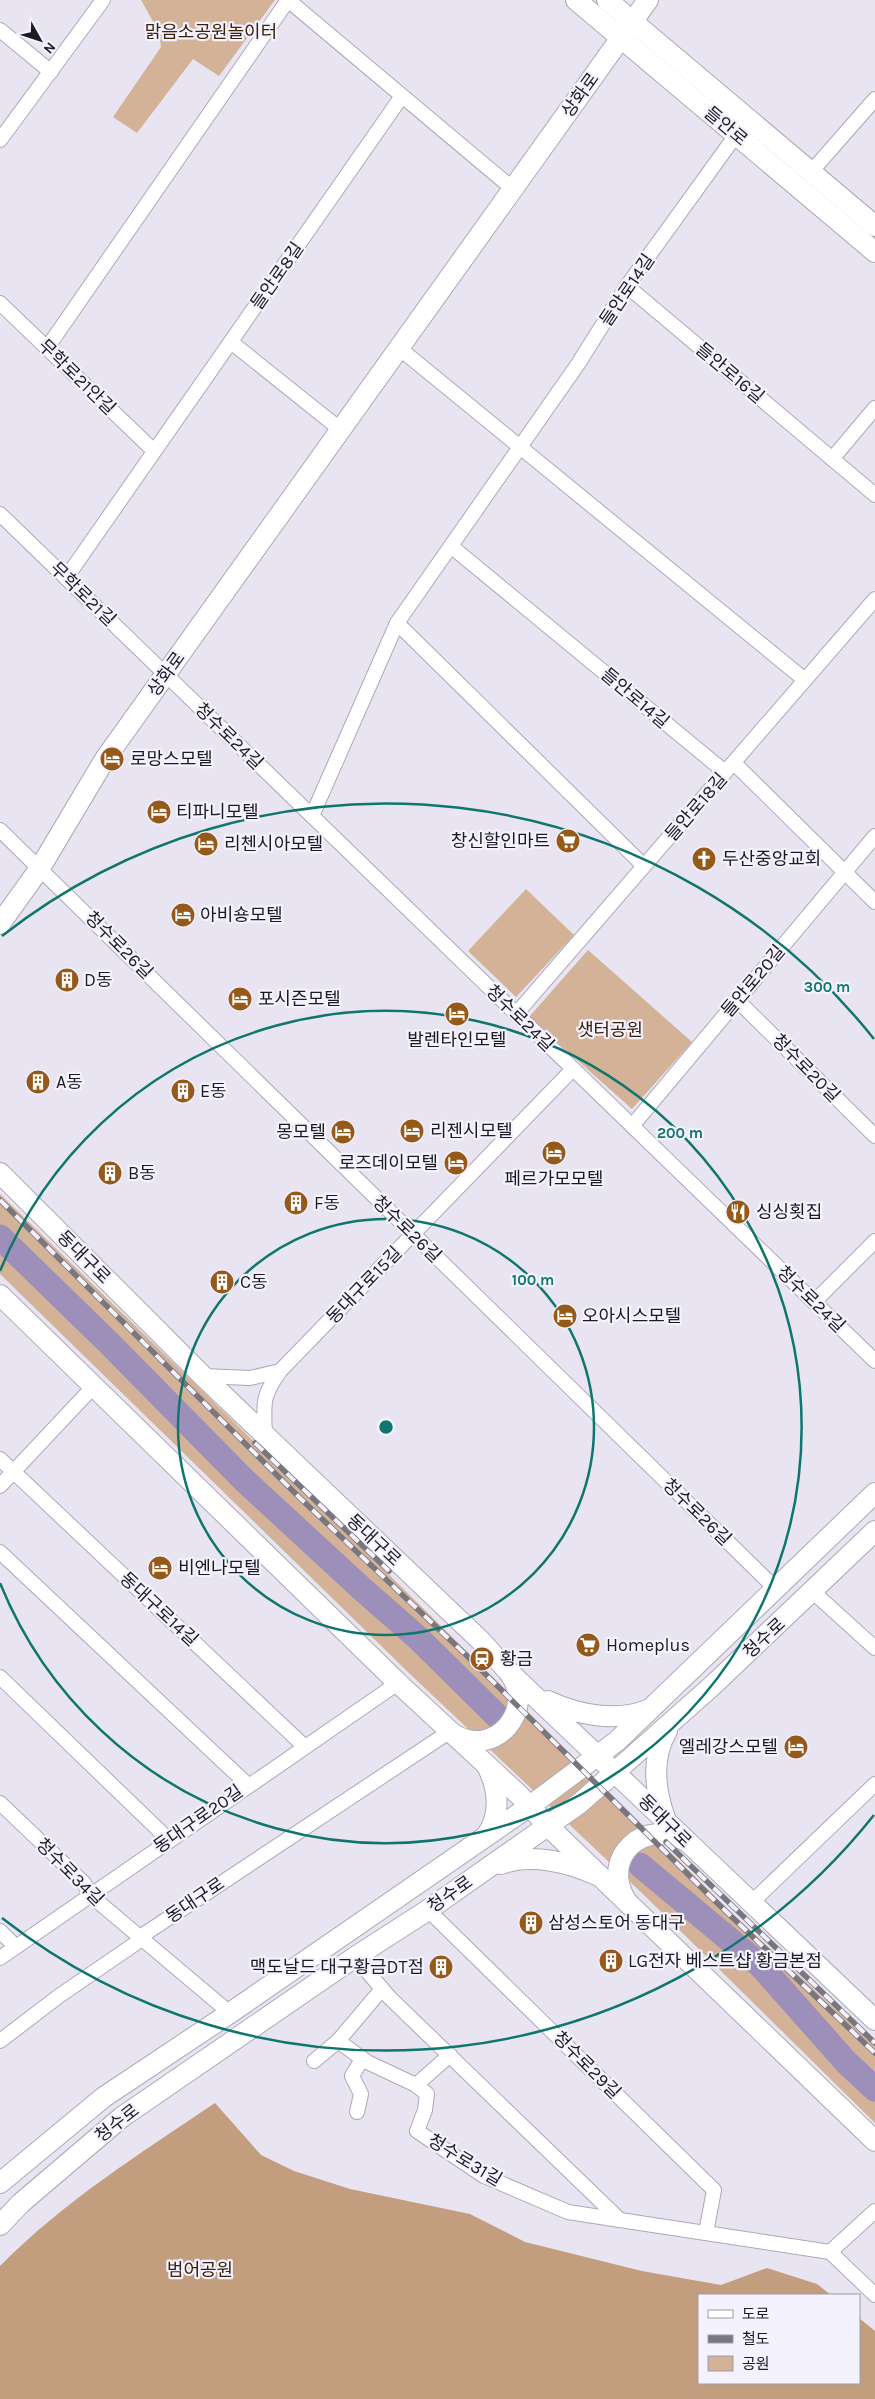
<svg xmlns="http://www.w3.org/2000/svg" width="875" height="2399" viewBox="0 0 875 2399" font-family="Karla,'Noto Sans KR',sans-serif">
<style>
.green{fill:#d3b297}
.forest{fill:#c39e7e}
.lines{fill:none;stroke-linecap:round;stroke-linejoin:round}
.river{stroke:#9c8fb9;stroke-width:25}
.street-casing{stroke:#ada9b6;stroke-width:16}
.secondary-casing{stroke:#ada9b6;stroke-width:22}
.street{stroke:#fff;stroke-width:14}
.secondary{stroke:#fff;stroke-width:20}
.rail-casing{stroke:#78767e;stroke-width:5.5}
.rail{stroke:#f5f2ff;stroke-width:4;stroke-dasharray:11;stroke-linecap:butt}
.ring{fill:none;stroke:#0f766e;stroke-width:2.5}
.labels{text-anchor:middle;stroke-width:4.5;stroke-linejoin:round;paint-order:stroke}
.park-label{font-size:18px;fill:#3c2208;stroke:#f5f2ff}
.street-label{font-size:18px;fill:#1c1b1f;stroke:#f5f2ff}
.poi-label{font-size:18px;fill:#1c1b1f;stroke:#f5f2ff;text-anchor:start}
.centre{fill:#0f766e;stroke:#f5f2ff;stroke-width:2.5}
.ring-label{font-size:15px;text-anchor:middle;font-weight:bold;fill:#0f766e;stroke:#f5f2ff;stroke-width:4.5;stroke-linejoin:round;paint-order:stroke}
</style>
<rect width="100%" height="100%" fill="#e8e4f1"/>
<g class="green">
<polygon points="141,0 275,0 219,76 193,59 137,133 113,117 161,47 159,32"/>
<polygon points="526,889 574,935 516,997 468,951"/>
<polygon points="588,950 692,1042 632,1109 529,1017"/>
<polygon points="0,1194 230,1418 735,1916 875,2046 875,2123 645,1896 411,1675 0,1274"/>
</g>
<path class="forest" d="M215,2103L261,2155L294,2171L350,2189L470,2214L525,2242L642,2271L721,2285L767,2268L817,2284L831,2295H699V2383H859V2318L875,2331V2399H0V2266C64,2201 141,2153 215,2103Z"/>
<g class="lines">
<g class="river">
<polyline points="0,1237 109,1343 244,1480 361,1588 418,1638 497,1716"/>
<polyline points="640,1865 761,1966 846,2062 875,2089"/>
</g>
<defs>
<g id="street">
<polyline points="288,0 513,189"/>
<polyline points="0,30 51,72"/>
<polyline points="0,140 103,0"/>
<polyline points="811,172 875,99"/>
<polyline points="627,286 875,495"/>
<polyline points="0,303 154,451"/>
<polyline points="231,342 341,430"/>
<polyline points="47,348 288,0"/>
<polyline points="399,348 805,680"/>
<polyline points="832,459 875,408"/>
<polyline points="0,514 875,1361"/>
<polyline points="452,547 725,772"/>
<polyline points="66,578 402,96"/>
<polyline points="397,623 644,866"/>
<polyline points="734,763 875,902"/>
<polyline points="312,816 397,623 578,364 627,286 736,135"/>
<polyline points="0,830 776,1589"/>
<polyline points="737,1000 875,1136"/>
<polyline points="516,1014 875,599"/>
<polyline points="632,1126 875,836"/>
<polyline points="814,1302 875,1241"/>
<polyline points="203,1376 250,1378 280,1371"/>
<path d="M265,1436C264,1405 261,1397 280,1371L573,1069"/>
<polyline points="0,1459 304,1746"/>
<polyline points="0,1486 94,1386"/>
<polyline points="0,1552 248,1785"/>
<polyline points="813,1592 875,1648"/>
<polyline points="0,1677 169,1840"/>
<polyline points="0,1803 84,1883 90,1895 230,2013"/>
<polyline points="751,1903 875,1784"/>
<polyline points="428,1910 714,2190 706,2233"/>
<polyline points="0,1931 16,1947"/>
<polyline points="140,1937 449,1732"/>
<polyline points="355,1957 390,1998 620,2220 830,2252 875,2211"/>
<polyline points="0,1958 398,1683"/>
<polyline points="0,2041 59,1996 142,1939"/>
<polyline points="338,2041 367,2062 416,2085 427,2094 425,2110 417,2131 484,2176 568,2212 620,2220"/>
<polyline points="314,2061 338,2041 382,1989"/>
<polyline points="416,2085 450,2055"/>
<polyline points="357,2112 361,2094 352,2076 362,2059"/>
<polyline points="830,2252 875,2295"/>
</g>
<g id="secondary">
<polyline points="576,0 875,252"/>
<polyline points="607,0 875,226"/>
<polyline points="0,924 40,868 105,759 648,0"/>
<polyline points="0,1173 203,1376 481,1641 506,1669 875,2020"/>
<polyline points="0,1295 398,1683 519,1795 549,1827 875,2141"/>
<path d="M548,1701C578,1715 618,1723 650,1709"/>
<path d="M455,1735C495,1758 536,1710 510,1674"/>
<path d="M488,1768C498,1788 501,1814 488,1833"/>
<path d="M665,1818C655,1790 651,1758 667,1731"/>
<path d="M501,1864C531,1853 568,1862 597,1875"/>
<path d="M625,1899C601,1856 644,1818 686,1841"/>
<polyline points="0,2183 104,2097 230,2013 530,1806 617,1741 875,1493"/>
<polyline points="0,2225 21,2203 122,2117 355,1957 428,1910 580,1803 712,1686 875,1531"/>
</g>
</defs>
<use href="#street" class="street-casing"/>
<use href="#secondary" class="secondary-casing"/>
<use href="#street" class="street"/>
<use href="#secondary" class="secondary"/>
<defs>
<g id="rail">
<polyline points="0,1200 301,1499 466,1655 714,1900 875,2053"/>
<polyline points="255,1443 389,1571"/>
<polyline points="666,1842 875,2043"/>
</g>
</defs>
<use href="#rail" class="rail-casing"/>
<use href="#rail" class="rail"/>
</g>
<g class="ring">
<circle cx="386" cy="1427" r="208"/>
<path d="M0 1271A416 416 0 1 1 0 1583"/>
<path d="M874 1815A623 623 0 0 1 2 1918M2 936A623 623 0 0 1 874 1039"/>
</g>
<defs>
<symbol id="hotel-disc" viewBox="-11 -11 22 22"><circle r="9.5" fill="#955a1a" stroke="#f5f2ff"/><path d="M-6-4.5h1.5V1H6V5H4.5V3h-9V5H-6ZM-4 0a1.8 1.8 0 1 1 3.6 0ZM.5 0V-2.5h3Q6-2.5 6 0Z" fill="#fff"/></symbol>
<symbol id="supermarket-disc" viewBox="-11 -11 22 22"><circle r="9.5" fill="#955a1a" stroke="#f5f2ff"/><path d="M-6-5.5h2.5l.6 2H6L4.5 2H-2.5L-4.4-4H-6ZM-1.5 3.2a1.3 1.3 0 1 0 .1 0ZM3 3.2a1.3 1.3 0 1 0 .1 0Z" fill="#fff"/></symbol>
<symbol id="church-disc" viewBox="-11 -11 22 22"><circle r="9.5" fill="#955a1a" stroke="#f5f2ff"/><path d="M-1.2-6h2.4v3.5h3.3v2.4h-3.3V6h-2.4V-.1h-3.3v-2.4h3.3Z" fill="#fff"/></symbol>
<symbol id="building-disc" viewBox="-11 -11 22 22"><circle r="9.5" fill="#955a1a" stroke="#f5f2ff"/><path d="M-4-6H4V6H1V3H-1V6H-4ZM-2.5-4.3h1.7v1.8h-1.7ZM.8-4.3h1.7v1.8H.8ZM-2.5-1h1.7V.8h-1.7ZM.8-1h1.7V.8H.8Z" fill="#fff"/></symbol>
<symbol id="restaurant-disc" viewBox="-11 -11 22 22"><circle r="9.5" fill="#955a1a" stroke="#f5f2ff"/><path d="M-5-6h1v4h1v-4h1v4h1v-4h1v5L-1.5 .5V6h-2V.5L-5-1ZM5-6V6H3V1.5H1.5Q1.5-4 5-6Z" fill="#fff"/></symbol>
<symbol id="station-disc" viewBox="-11 -11 22 22"><circle r="9.5" fill="#955a1a" stroke="#f5f2ff"/><path d="M-3-6H3Q5-6 5-4V2Q5 4 3 4L4.5 6H3L1.5 4h-3L-3 6H-4.5L-3 4Q-5 4-5 2V-4Q-5-6-3-6ZM-3.5-4v3h7v-3ZM-3.5 1v1.5H-2V1ZM2 1v1.5H3.5V1Z" fill="#fff"/></symbol>
</defs>
<g fill-rule="evenodd">
<use href="#hotel-disc" x="98" y="745" width="28" height="28"/>
<use href="#hotel-disc" x="145" y="798" width="28" height="28"/>
<use href="#supermarket-disc" x="554" y="827" width="28" height="28"/>
<use href="#hotel-disc" x="192" y="830" width="28" height="28"/>
<use href="#church-disc" x="690" y="845" width="28" height="28"/>
<use href="#hotel-disc" x="169" y="901" width="28" height="28"/>
<use href="#building-disc" x="53" y="966" width="28" height="28"/>
<use href="#hotel-disc" x="226" y="985" width="28" height="28"/>
<use href="#hotel-disc" x="443" y="1000" width="28" height="28"/>
<use href="#building-disc" x="24" y="1068" width="28" height="28"/>
<use href="#building-disc" x="169" y="1077" width="28" height="28"/>
<use href="#hotel-disc" x="398" y="1117" width="28" height="28"/>
<use href="#hotel-disc" x="329" y="1118" width="28" height="28"/>
<use href="#hotel-disc" x="540" y="1139" width="28" height="28"/>
<use href="#hotel-disc" x="442" y="1149" width="28" height="28"/>
<use href="#building-disc" x="96" y="1159" width="28" height="28"/>
<use href="#building-disc" x="282" y="1189" width="28" height="28"/>
<use href="#restaurant-disc" x="724" y="1198" width="28" height="28"/>
<use href="#building-disc" x="208" y="1268" width="28" height="28"/>
<use href="#hotel-disc" x="551" y="1302" width="28" height="28"/>
<use href="#hotel-disc" x="146" y="1554" width="28" height="28"/>
<use href="#supermarket-disc" x="574" y="1631" width="28" height="28"/>
<use href="#station-disc" x="468" y="1645" width="28" height="28"/>
<use href="#hotel-disc" x="782" y="1733" width="28" height="28"/>
<use href="#building-disc" x="517" y="1909" width="28" height="28"/>
<use href="#building-disc" x="597" y="1947" width="28" height="28"/>
<use href="#building-disc" x="427" y="1953" width="28" height="28"/>
</g>
<g class="labels">
<g class="park-label">
<text x="211" y="38">맑음소공원놀이터</text>
<text x="610" y="1036">샛터공원</text>
<text x="200" y="2276">범어공원</text>
</g>
<g class="street-label">
<text transform="translate(580 95) rotate(-54)" y="6">상화로</text>
<text transform="translate(726 126) rotate(40)" y="6">들안로</text>
<text transform="translate(277 276) rotate(-55)" y="6">들안로8길</text>
<text transform="translate(627 290) rotate(-56)" y="6">들안로14길</text>
<text transform="translate(730 373) rotate(40)" y="6">들안로16길</text>
<text transform="translate(77 377) rotate(44)" y="6">무학로21안길</text>
<text transform="translate(83 594) rotate(44)" y="6">무학로21길</text>
<text transform="translate(166 674) rotate(-54)" y="6">상화로</text>
<text transform="translate(635 698) rotate(40)" y="6">들안로14길</text>
<text transform="translate(229 736) rotate(44)" y="6">청수로24길</text>
<text transform="translate(696 807) rotate(-49)" y="6">들안로18길</text>
<text transform="translate(119 945) rotate(45)" y="6">청수로26길</text>
<text transform="translate(753 981) rotate(-50)" y="6">들안로20길</text>
<text transform="translate(520 1018) rotate(44)" y="6">청수로24길</text>
<text transform="translate(806 1068) rotate(45)" y="6">청수로20길</text>
<text transform="translate(407 1229) rotate(44)" y="6">청수로26길</text>
<text transform="translate(84 1257) rotate(45)" y="6">동대구로</text>
<text transform="translate(364 1285) rotate(-46)" y="6">동대구로15길</text>
<text transform="translate(811 1299) rotate(44)" y="6">청수로24길</text>
<text transform="translate(697 1512) rotate(44)" y="6">청수로26길</text>
<text transform="translate(374 1540) rotate(43)" y="6">동대구로</text>
<text transform="translate(159 1609) rotate(43)" y="6">동대구로14길</text>
<text transform="translate(764 1638) rotate(-43)" y="6">청수로</text>
<text transform="translate(198 1819) rotate(-35)" y="6">동대구로20길</text>
<text transform="translate(665 1821) rotate(45)" y="6">동대구로</text>
<text transform="translate(70 1872) rotate(45)" y="6">청수로34길</text>
<text transform="translate(450 1894) rotate(-35)" y="6">청수로</text>
<text transform="translate(195 1900) rotate(-34)" y="6">동대구로</text>
<text transform="translate(587 2065) rotate(45)" y="6">청수로29길</text>
<text transform="translate(117 2123) rotate(-38)" y="6">청수로</text>
<text transform="translate(465 2160) rotate(31)" y="6">청수로31길</text>
</g>
<g class="poi-label">
<text x="130" y="765">로망스모텔</text>
<text x="176" y="818">티파니모텔</text>
<text x="550" y="847" text-anchor="end">창신할인마트</text>
<text x="224" y="850">리첸시아모텔</text>
<text x="722" y="865">두산중앙교회</text>
<text x="200" y="921">아비숑모텔</text>
<text x="84" y="986">D동</text>
<text x="258" y="1005">포시즌모텔</text>
<text x="457" y="1046" text-anchor="middle">발렌타인모텔</text>
<text x="56" y="1088">A동</text>
<text x="200" y="1097">E동</text>
<text x="430" y="1137">리젠시모텔</text>
<text x="326" y="1138" text-anchor="end">몽모텔</text>
<text x="438" y="1169" text-anchor="end">로즈데이모텔</text>
<text x="128" y="1179">B동</text>
<text x="554" y="1185" text-anchor="middle">페르가모모텔</text>
<text x="314" y="1209">F동</text>
<text x="756" y="1218">싱싱횟집</text>
<text x="240" y="1288">C동</text>
<text x="582" y="1322">오아시스모텔</text>
<text x="178" y="1574">비엔나모텔</text>
<text x="606" y="1651">Homeplus</text>
<text x="500" y="1665">황금</text>
<text x="778" y="1753" text-anchor="end">엘레강스모텔</text>
<text x="548" y="1929">삼성스토어 동대구</text>
<text x="628" y="1967">LG전자 베스트샵 황금본점</text>
<text x="424" y="1973" text-anchor="end">맥도날드 대구황금DT점</text>
</g>
</g>
<circle cx="386" cy="1427" r="8" class="centre"/>
<g class="ring-label">
<text x="827" y="992">300 m</text>
<text x="680" y="1138">200 m</text>
<text x="533" y="1285">100 m</text>
</g>
<rect x="698" y="2294" width="162" height="90" fill="#f5f2ff" stroke="#9e9ca5"/>
<rect x="708" y="2310" width="25" height="8" fill="#ffffff" stroke="#9e9ca5"/>
<text x="742" y="2319" font-size="15" fill="#1c1b1f">도로</text>
<rect x="708" y="2335" width="25" height="8" fill="#78767e" stroke="#9e9ca5"/>
<text x="742" y="2344" font-size="15" fill="#1c1b1f">철도</text>
<rect x="708" y="2356" width="25" height="15" fill="#d3b297" stroke="#9e9ca5"/>
<text x="742" y="2369" font-size="15" fill="#1c1b1f">공원</text>
<g transform="translate(40 40) rotate(130)" stroke="#f5f2ff" stroke-width="4" paint-order="stroke">
<path d="M0-4L9 19L0 12L-9 19Z" fill="#1c1b1f"/>
<text y="-8" font-size="14" font-weight="bold" text-anchor="middle" fill="#1c1b1f">N</text>
</g>
</svg>
